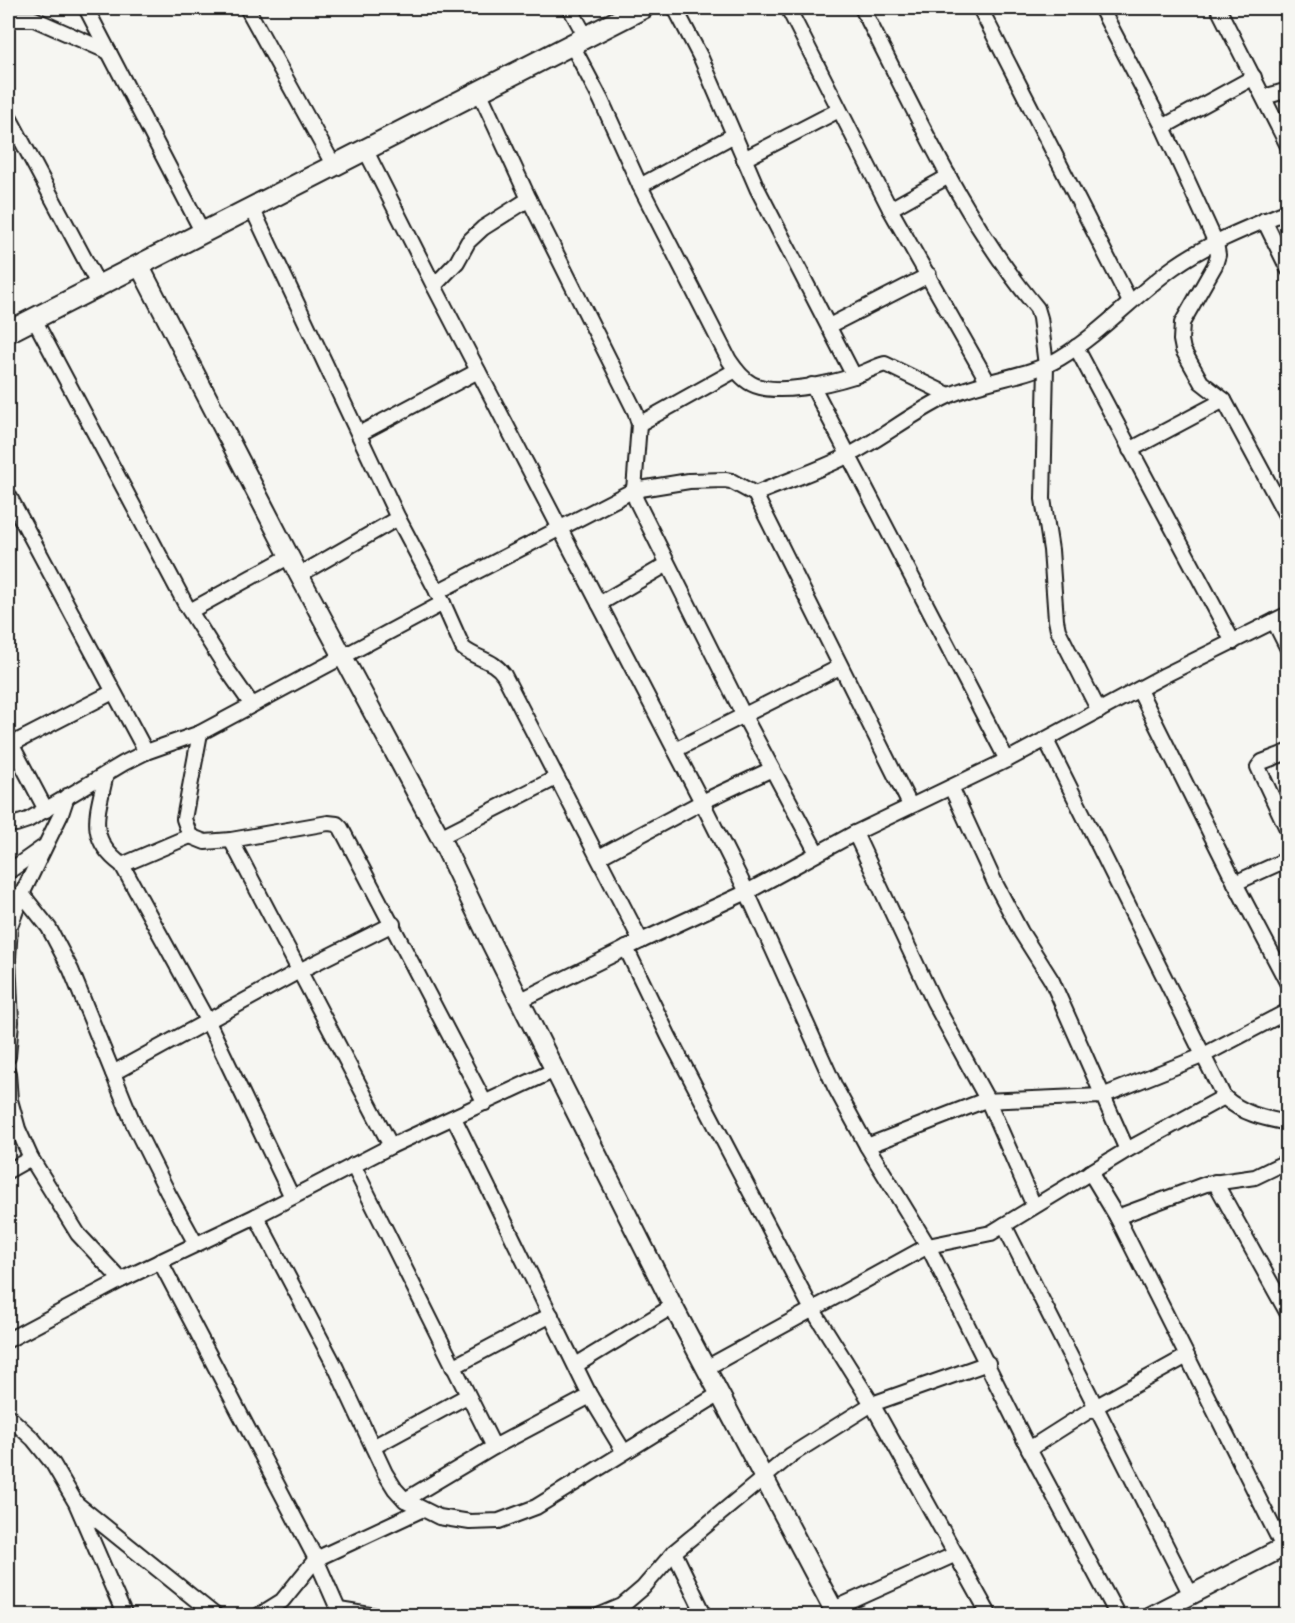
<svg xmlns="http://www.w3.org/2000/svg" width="1295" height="1623" viewBox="0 0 1295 1623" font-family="Dekko,sans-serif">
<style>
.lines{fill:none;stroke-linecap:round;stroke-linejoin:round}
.minor-casing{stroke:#1c1c1c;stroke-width:18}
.tertiary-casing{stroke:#1c1c1c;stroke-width:22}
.secondary-casing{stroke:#1c1c1c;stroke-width:24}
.minor{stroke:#f6f6f2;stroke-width:14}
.tertiary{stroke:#f6f6f2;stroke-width:18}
.secondary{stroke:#f6f6f2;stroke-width:20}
</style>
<rect width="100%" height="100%" fill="#f6f6f2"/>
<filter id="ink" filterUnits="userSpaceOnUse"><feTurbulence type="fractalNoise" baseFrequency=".0167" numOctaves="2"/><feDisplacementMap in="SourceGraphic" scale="12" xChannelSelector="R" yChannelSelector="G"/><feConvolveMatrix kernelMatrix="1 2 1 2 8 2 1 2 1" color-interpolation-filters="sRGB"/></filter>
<g filter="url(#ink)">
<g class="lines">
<defs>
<g id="minor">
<polyline points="86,8 203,233"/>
<polyline points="247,8 334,166"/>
<polyline points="570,8 586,37"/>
<polyline points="675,8 701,58 757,188 854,376"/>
<polyline points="788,8 890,209 949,176"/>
<path d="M862,8C915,110 962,219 1037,308L1040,318L1046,365L1043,499L1051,550L1056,620L1058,630L1099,711"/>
<polyline points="980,8 1130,302"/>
<polyline points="1101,8 1163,127 1254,77"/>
<polyline points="1218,8 1288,146"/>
<polyline points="8,19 34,19 109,52"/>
<path d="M572,45L601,100L640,186L729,360C735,369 742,379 752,384C775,396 829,384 854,376C864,373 874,367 885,364L949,395"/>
<polyline points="479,91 529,199 635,411 639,424 634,490 636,500 744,716 817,853"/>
<polyline points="1264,97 1288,90"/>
<polyline points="8,115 99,286"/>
<polyline points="1163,127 1216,243 1218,255 1215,265 1182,323 1181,340 1183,350 1201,382 1224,400 1288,519"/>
<polyline points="365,149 434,286 702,802 747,892 835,1087 867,1146 928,1246 1029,1449 1118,1616"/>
<polyline points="744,159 839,110"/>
<polyline points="640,186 734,135"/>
<polyline points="252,208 398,518 299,575"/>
<polyline points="890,209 988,382"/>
<polyline points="1264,220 1288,269"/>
<polyline points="434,286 457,262 468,242 483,228 529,199"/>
<polyline points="34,319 186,605 226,668 252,705"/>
<polyline points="829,326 929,275"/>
<polyline points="1076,347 1233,642"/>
<polyline points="812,385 1007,760"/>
<polyline points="639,424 736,370"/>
<polyline points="359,434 478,371"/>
<polyline points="1130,450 1224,400"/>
<polyline points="8,494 146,752"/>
<polyline points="755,494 910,805"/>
<path d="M398,518L443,603L463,648C478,660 493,659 504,675L641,941"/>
<path d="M437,592L634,490L689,481L725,480L731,481L755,494C786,481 821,470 851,454C885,436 914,412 948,396C984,379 1027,378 1060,358C1101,333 1135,295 1174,267C1208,243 1249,227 1288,211"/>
<polyline points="599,604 666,565"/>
<polyline points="190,611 290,556"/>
<polyline points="1274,621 1288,649"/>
<polyline points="1139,690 1235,883 1288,984"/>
<polyline points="200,733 184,819 190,836 205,842 231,840 328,823 337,824 341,828 485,1103"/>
<polyline points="8,738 46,810"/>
<path d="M1046,740L1224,1097C1243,1114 1263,1118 1288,1123"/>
<polyline points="12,744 113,692"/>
<polyline points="675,750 840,667"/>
<polyline points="1288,752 1262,762 1258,767 1288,831"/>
<path d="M106,774C98,812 85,838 122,865L208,1022L292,1197"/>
<polyline points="951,787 995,883 1021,932 1052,981 1127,1150"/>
<polyline points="8,823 16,824 28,820 124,763 146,752 200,733 443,603"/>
<polyline points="855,833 934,1002 988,1101 1034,1206"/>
<polyline points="440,837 556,778"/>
<polyline points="231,840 391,1146"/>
<polyline points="599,857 702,802 772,769"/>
<polyline points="122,865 190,836"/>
<polyline points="8,872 42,848"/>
<polyline points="1235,883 1288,859"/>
<polyline points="22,894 49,928 71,970 134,1125 168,1193 196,1244"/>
<polyline points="626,948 669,1037 808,1302 872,1404 990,1616"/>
<polyline points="521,1000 641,941 747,892 855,833 1007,760 1165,675 1288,614"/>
<polyline points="8,1057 11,1022 8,959 10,926 22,894 61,814 67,796"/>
<polyline points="8,1073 10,1100 18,1129 31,1158 78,1234 121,1280"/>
<polyline points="113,1073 299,971 393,924"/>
<polyline points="454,1118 590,1396 624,1452"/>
<polyline points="867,1146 983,1101 1102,1096 1202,1056 1288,1011"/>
<polyline points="353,1165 494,1447"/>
<polyline points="8,1171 31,1158"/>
<polyline points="1090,1172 1117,1217 1283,1547"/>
<polyline points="1215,1182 1288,1314"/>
<polyline points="256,1216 336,1368 385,1473 395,1489 405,1500 439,1517 470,1522 499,1521 536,1507 719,1394"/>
<polyline points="1117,1217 1206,1184 1255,1177 1288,1161"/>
<polyline points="1004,1225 1191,1595"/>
<polyline points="160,1261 316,1559 341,1616"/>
<polyline points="8,1340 121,1280 256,1216 391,1146 555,1070"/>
<polyline points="576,1365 673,1306"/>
<polyline points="453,1367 551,1315"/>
<polyline points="706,1368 928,1246 991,1233 1127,1150 1224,1097"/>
<polyline points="8,1416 33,1439 53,1464 76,1503 125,1616"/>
<polyline points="373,1447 467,1396"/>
<polyline points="1029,1449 1095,1407 1187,1356"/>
<polyline points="405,1500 494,1447 590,1396"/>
<polyline points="77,1504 216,1616"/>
<polyline points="674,1552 705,1616"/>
<polyline points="834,1609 956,1554"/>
<polyline points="339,1610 376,1616"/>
<polyline points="258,1616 282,1601 316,1559 421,1510"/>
<polyline points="598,1616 622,1606 643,1588 674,1552 791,1455 872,1404 988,1363"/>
</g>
<g id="tertiary">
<polyline points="139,265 299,575 440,837 491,943 673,1306 837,1616"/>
<polyline points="1150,1616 1288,1545"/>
</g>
<polyline id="secondary" points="8,332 643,8"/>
</defs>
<use href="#minor" class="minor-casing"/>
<use href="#tertiary" class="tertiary-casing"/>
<use href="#secondary" class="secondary-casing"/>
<use href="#minor" class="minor"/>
<use href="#tertiary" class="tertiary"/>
<use href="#secondary" class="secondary"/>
</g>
</g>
<rect width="1295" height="1623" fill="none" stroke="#f6f6f2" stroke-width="30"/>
<rect x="15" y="15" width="1265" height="1593" fill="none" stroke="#1c1c1c" stroke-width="2" filter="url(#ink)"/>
</svg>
